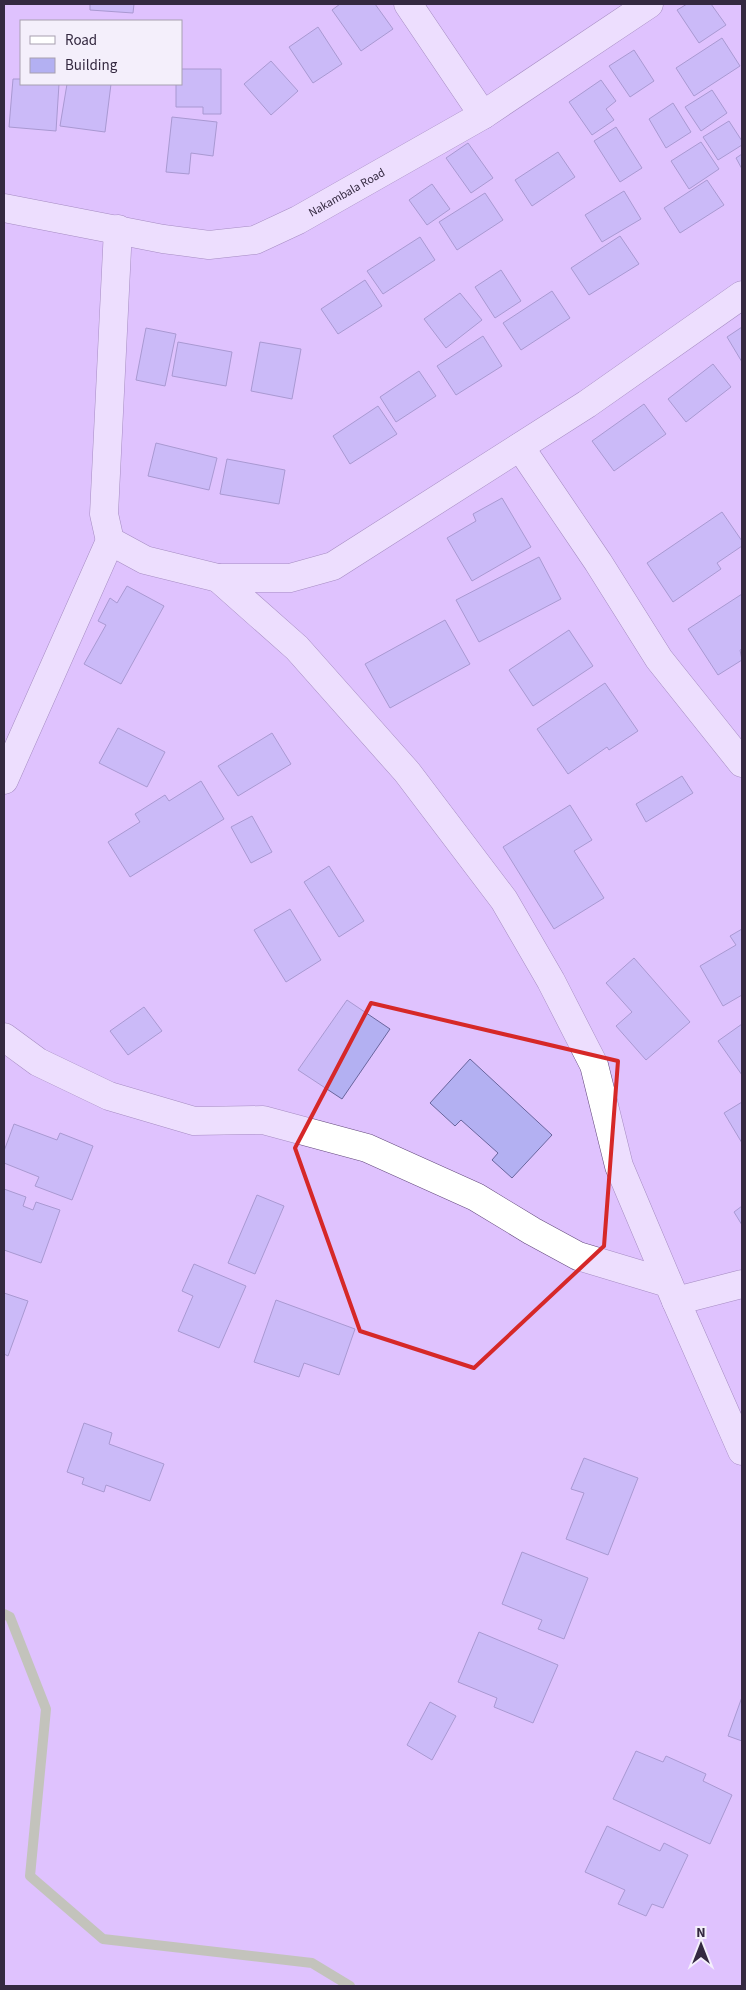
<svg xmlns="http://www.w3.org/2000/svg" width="746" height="1990" viewBox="0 0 746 1990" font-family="'Source Sans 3',sans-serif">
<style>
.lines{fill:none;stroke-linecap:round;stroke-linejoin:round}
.stream{stroke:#a2c36e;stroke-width:10}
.building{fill:#b3b0f2;stroke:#69659d}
.minor-casing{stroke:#63497d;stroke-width:29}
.major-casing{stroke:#63497d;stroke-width:29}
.minor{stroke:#fff;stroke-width:28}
.major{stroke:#fff;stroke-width:28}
.marked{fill:none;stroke:#d62828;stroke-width:4;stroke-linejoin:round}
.labels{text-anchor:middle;stroke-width:4;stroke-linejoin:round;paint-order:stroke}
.street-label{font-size:12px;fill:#342940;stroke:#f4effb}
</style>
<rect width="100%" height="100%" fill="#dfc2fe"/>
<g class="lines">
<polyline class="stream" points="4,1614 10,1617 46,1709 30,1876 103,1939 312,1963 350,1986"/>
</g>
<g class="building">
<polygon points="90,4 134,4 133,13 90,10"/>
<polygon points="340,4 375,4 393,29 361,51 332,10"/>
<polygon points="687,4 711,4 726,25 699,43 677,10"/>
<polygon points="318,27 342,64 313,83 289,47"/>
<polygon points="722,38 740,66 694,96 676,68"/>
<polygon points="634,50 654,81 630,97 609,66"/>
<polygon points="271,61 298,91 271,115 244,84"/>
<polygon points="181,69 221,69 221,114 203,114 203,107 176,107 176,84 181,84"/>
<polygon points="13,79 21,79 21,84 59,84 56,131 9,127"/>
<polygon points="601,80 616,101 606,109 614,120 592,135 569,102"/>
<polygon points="67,84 111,84 105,132 60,126"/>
<polygon points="712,90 727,113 701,131 685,107"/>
<polygon points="673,103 691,132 666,148 649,119"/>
<polygon points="172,117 217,122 213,156 191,153 189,174 166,172"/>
<polygon points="729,121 742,141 742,145 718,160 703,137"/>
<polygon points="616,127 642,168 620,182 594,141"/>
<polygon points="701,142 719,169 689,189 671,161"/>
<polygon points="468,143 493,178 471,193 446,158"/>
<polygon points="558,152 575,177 532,206 515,180"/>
<polygon points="742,154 742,169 736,158"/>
<polygon points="707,180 724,205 680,233 664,208"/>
<polygon points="432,184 450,209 427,225 409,200"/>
<polygon points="624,191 641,219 602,242 585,215"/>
<polygon points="485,193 503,220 457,250 439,222"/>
<polygon points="620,236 639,264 589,295 571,268"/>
<polygon points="420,237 435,260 383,294 367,271"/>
<polygon points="501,270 521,301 495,318 475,287"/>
<polygon points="365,280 382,306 338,334 321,309"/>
<polygon points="552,291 570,318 521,350 503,323"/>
<polygon points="460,293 482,320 446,348 424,319"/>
<polygon points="742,327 742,362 727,337"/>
<polygon points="146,328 176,334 165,386 136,380"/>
<polygon points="483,336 502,366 456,395 437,366"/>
<polygon points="178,342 232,352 226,386 172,376"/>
<polygon points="260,342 301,349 292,399 251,391"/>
<polygon points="713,364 731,387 686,422 668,399"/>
<polygon points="419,371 436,396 396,422 380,397"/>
<polygon points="644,404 666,434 614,471 592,441"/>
<polygon points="378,406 397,434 350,464 333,436"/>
<polygon points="156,443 217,458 209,490 148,476"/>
<polygon points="227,459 285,470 279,504 220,494"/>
<polygon points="502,498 531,547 472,581 447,538 476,521 473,514"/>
<polygon points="722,512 742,541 742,546 717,563 721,569 673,602 647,563"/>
<polygon points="539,557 561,599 479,642 456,600"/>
<polygon points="127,586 164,606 121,684 84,664 106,625 98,621 110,598 117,603"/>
<polygon points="742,594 742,649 740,650 742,660 718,675 688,629"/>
<polygon points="445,620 470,664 390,708 365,664"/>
<polygon points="569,630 593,666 533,706 509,670"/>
<polygon points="605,683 638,731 609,750 607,747 568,774 537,729"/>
<polygon points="118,728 165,752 147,787 99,763"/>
<polygon points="272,733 291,764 238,796 218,766"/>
<polygon points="682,776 693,793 646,822 636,804"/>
<polygon points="201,781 224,819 130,877 108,842 140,822 135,814 165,795 169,801"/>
<polygon points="570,805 592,840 574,851 604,898 554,929 503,847"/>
<polygon points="252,816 272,852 251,863 231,827"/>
<polygon points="329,866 364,921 339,937 304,882"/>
<polygon points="290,909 321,960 286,982 254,930"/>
<polygon points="742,929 742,995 723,1006 700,966 736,945 730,936"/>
<polygon points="634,958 690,1022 646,1060 616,1026 632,1012 606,983"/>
<polygon points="347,1000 390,1029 342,1099 298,1070"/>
<polygon points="144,1007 162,1031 128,1055 110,1031"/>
<polygon points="742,1024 742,1075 718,1041"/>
<polygon points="470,1059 552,1135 512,1178 492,1160 498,1153 461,1120 455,1126 430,1103"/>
<polygon points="742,1102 742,1143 724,1113"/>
<polygon points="14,1124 57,1140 60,1133 93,1146 72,1200 35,1186 39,1177 4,1163 4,1151"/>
<polygon points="4,1189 26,1197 23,1206 33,1210 36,1202 60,1210 41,1263 4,1250"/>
<polygon points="257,1195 284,1206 255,1274 228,1263"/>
<polygon points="742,1206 742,1225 734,1212"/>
<polygon points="194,1264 246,1286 219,1348 178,1331 193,1296 182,1291"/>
<polygon points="4,1293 28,1301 8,1356 4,1354"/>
<polygon points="276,1300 355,1329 339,1375 304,1363 299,1377 254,1362"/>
<polygon points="84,1423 112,1433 109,1444 164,1464 150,1501 106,1485 104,1492 82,1484 84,1478 67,1472"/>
<polygon points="584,1458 638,1478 608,1555 566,1539 584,1493 571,1489"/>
<polygon points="522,1552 588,1578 564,1639 538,1629 542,1620 502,1604"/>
<polygon points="479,1632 558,1665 533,1723 494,1707 497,1698 458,1682"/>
<polygon points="742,1697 742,1741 728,1736"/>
<polygon points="430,1702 456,1716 432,1760 407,1745"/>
<polygon points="636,1751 663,1762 666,1756 706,1774 703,1781 732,1795 710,1844 613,1799"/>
<polygon points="607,1826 660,1851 664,1843 688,1855 663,1908 652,1904 646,1916 618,1904 625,1890 585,1872"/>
</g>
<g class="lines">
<defs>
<g id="minor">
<polyline points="408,4 483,115"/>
<polyline points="118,229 104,514 110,541 145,560 218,578 290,578 333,566 587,404 742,295"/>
<polyline points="520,447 598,562 659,659 742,763"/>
<polyline points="218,578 297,648 407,772 504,900 551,981 594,1065 619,1166 676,1301 742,1451"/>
<polyline points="4,780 110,541"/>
<polyline points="4,1037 38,1062 109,1096 194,1121 263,1120 367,1148 476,1197 532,1231 578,1256 668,1283"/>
<polyline points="676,1301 742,1284"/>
</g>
<g id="major">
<path id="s1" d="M4,208L163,239L209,245L255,240L298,220L483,115L649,4"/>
</g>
</defs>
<use href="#minor" class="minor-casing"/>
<use href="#major" class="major-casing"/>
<use href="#minor" class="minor"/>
<use href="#major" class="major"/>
</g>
<path d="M0 0H746V1990H0ZM371,1003L618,1061L604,1246L474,1368L360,1331L295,1148Z" fill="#dfc2fe" fill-opacity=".55" fill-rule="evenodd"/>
<path class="marked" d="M371,1003L618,1061L604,1246L474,1368L360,1331L295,1148Z"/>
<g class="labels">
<g class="street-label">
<text dy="4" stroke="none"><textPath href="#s1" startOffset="358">Nakambala Road</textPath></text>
</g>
</g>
<rect width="746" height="1990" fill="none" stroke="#342940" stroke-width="10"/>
<rect x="20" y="20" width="162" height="65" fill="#f4effb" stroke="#a7a0b0"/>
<rect x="30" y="36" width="25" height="8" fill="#ffffff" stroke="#a7a0b0"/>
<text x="65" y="45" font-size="15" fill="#342940">Road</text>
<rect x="30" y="58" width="25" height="15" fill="#b3b0f2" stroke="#a7a0b0"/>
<text x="65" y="70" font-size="15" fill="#342940">Building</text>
<g transform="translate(701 1945)" stroke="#f4effb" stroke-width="4" paint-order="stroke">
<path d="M0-4L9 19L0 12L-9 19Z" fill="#342940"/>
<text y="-8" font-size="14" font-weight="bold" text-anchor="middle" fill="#342940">N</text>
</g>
</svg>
